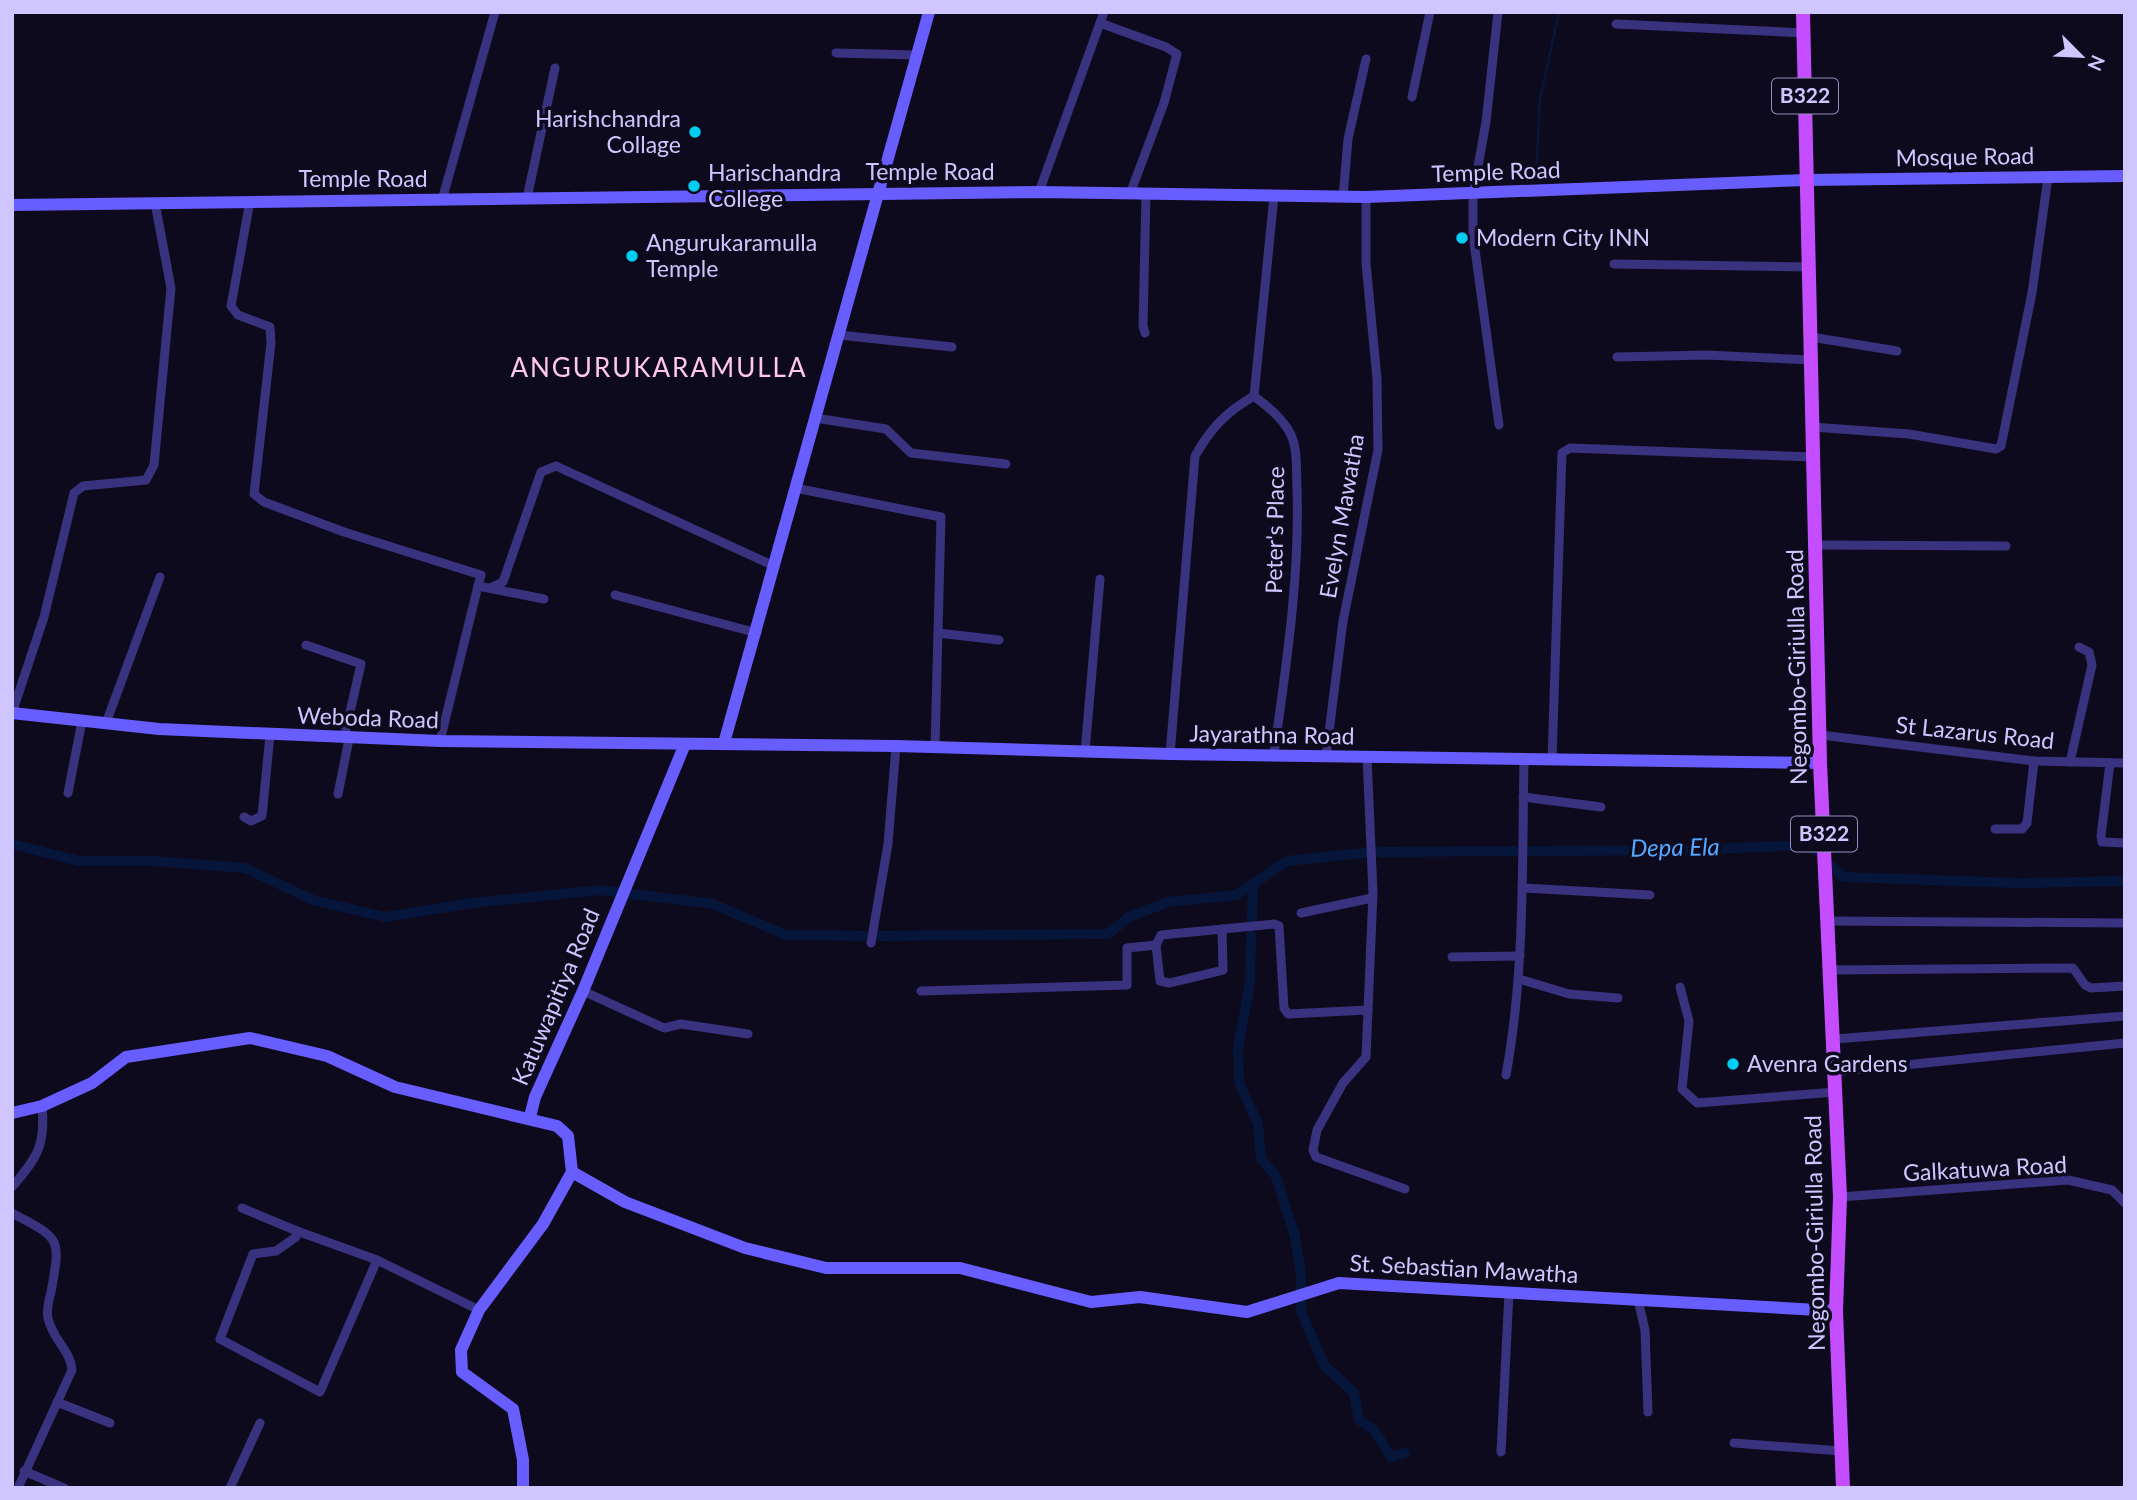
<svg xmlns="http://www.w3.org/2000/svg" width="2137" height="1500" viewBox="0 0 2137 1500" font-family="Lato,sans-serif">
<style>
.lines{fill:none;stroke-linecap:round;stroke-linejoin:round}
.stream{stroke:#06163a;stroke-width:2.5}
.canal{stroke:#06163a;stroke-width:10}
.street{stroke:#38327f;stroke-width:9}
.secondary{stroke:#685dff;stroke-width:12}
.primary{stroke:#c44dff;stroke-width:14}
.poi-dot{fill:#00cdf1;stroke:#0e0a1d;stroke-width:2.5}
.labels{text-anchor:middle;stroke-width:7;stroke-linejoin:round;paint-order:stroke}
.shield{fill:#0e0a1d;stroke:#958ebb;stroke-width:2}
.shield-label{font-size:21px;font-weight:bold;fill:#cfc6ff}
.poi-label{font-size:23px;fill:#cfc6ff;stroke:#0e0a1d;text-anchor:start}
.street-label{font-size:23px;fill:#cfc6ff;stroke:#0e0a1d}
.water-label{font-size:24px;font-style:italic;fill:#54a8ff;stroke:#0e0a1d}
.quarter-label{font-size:26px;letter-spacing:2px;fill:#ffc8e8;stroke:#0e0a1d}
</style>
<rect width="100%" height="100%" fill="#0e0a1d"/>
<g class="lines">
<polyline class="stream" points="1536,175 1540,99 1559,12"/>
<g class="canal">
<polyline points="12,844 79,861 153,861 245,868 313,900 385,917 473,903 600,890 713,904 786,935 864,936"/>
<polyline points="1530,851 1685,850 1810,845 1816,851"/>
<polyline points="1379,852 1514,851"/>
<polyline points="1833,867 1843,877 2019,883 2125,881"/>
<polyline points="1252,918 1253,884"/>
<polyline points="1251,935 1250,983 1238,1048 1239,1083 1258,1124 1261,1159 1276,1176 1295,1237 1301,1273 1301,1311 1324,1365 1354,1393 1359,1420 1374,1430 1391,1457 1405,1453"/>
<polyline points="881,936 1108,934 1129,917 1168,902 1236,895 1287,861 1363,853"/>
</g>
<g class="street">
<polyline points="1498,12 1486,122 1473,194 1473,235 1499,425"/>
<polyline points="1100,23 1166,47 1177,54 1164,103 1130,194"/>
<polyline points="1616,24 1804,33"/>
<polyline points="836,53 917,55"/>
<polyline points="1412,97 1430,12"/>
<polyline points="1039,192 1104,12"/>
<polyline points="1343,197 1348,139 1366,59"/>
<polyline points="527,198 555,68"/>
<polyline points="442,200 495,12"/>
<polyline points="250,201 231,306 238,315 270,327 271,343 254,494 264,502 344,532 481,575 478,586 544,599"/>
<polyline points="1614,264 1810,267"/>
<polyline points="1145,333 1143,326 1146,194"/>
<polyline points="839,335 952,347"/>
<polyline points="1811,337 1897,351"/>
<polyline points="1617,357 1707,355 1811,360"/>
<polyline points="815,418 886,429 911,453 1006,464"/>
<polyline points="1812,427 1909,434 1996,449 2001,446 2032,293 2048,177"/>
<polyline points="795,488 941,517 935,747"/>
<polyline points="1818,545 2006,546"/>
<polyline points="490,588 503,582 541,472 556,466 774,566"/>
<polyline points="615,595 757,633"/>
<polyline points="938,633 999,640"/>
<polyline points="306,645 361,664 344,738"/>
<polyline points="12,713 44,617 74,493 83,486 146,480 154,465 171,288 155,203"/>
<polyline points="106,723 160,577"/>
<polyline points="1821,735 2034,761 2125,763"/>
<polyline points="440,741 478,586"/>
<polyline points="1085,752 1100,579"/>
<path d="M1170,754L1195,456C1211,428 1226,412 1254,396"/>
<path d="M1274,754C1286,666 1300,577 1297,488C1296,471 1298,450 1291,435C1283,418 1268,407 1254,396L1274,196"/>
<polyline points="1326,756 1343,621 1378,450 1377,379 1366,263 1366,197"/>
<polyline points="1367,757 1373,893 1366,1057 1343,1083 1317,1130 1313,1150 1316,1157 1405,1189"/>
<polyline points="1552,760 1562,453 1570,448 1814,457"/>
<polyline points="2070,762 2092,665 2089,652 2079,647"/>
<polyline points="2110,763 2101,836 2102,842 2125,843"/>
<polyline points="68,793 82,721"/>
<polyline points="338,794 349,739"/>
<polyline points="1523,797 1601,807"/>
<polyline points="244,817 251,821 262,816 270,735"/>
<polyline points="1995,829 2022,829 2027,823 2034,761"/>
<polyline points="1522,888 1650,895"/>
<polyline points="1301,913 1372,898"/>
<polyline points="1828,921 2125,923"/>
<polyline points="1222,929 1223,970 1169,983 1160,981 1156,945 1161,935 1274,924 1279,926 1284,1008 1288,1014 1368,1010"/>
<polyline points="871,943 888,844 896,746"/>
<polyline points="1452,957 1520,956"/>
<polyline points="1831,970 2073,968 2085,985 2091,988 2125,986"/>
<polyline points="1519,979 1569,994 1618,998"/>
<polyline points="1680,987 1689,1021 1682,1089 1697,1103 1836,1092"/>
<polyline points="583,991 664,1028 681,1024 748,1034"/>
<polyline points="921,991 1127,985 1127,948 1156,945"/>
<polyline points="1835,1039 2125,1016"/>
<polyline points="1835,1072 2125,1043"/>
<path d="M1506,1075C1525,971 1522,865 1524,760"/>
<path d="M12,1187C37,1158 46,1145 42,1106"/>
<polyline points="1840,1197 2068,1180 2112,1190 2125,1203"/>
<polyline points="242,1208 297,1231 296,1237 276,1251 253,1254 220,1339 320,1392 377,1260"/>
<path d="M12,1213C61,1239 61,1237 51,1292C49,1300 46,1310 48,1318C52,1339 71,1351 72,1370L18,1488"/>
<polyline points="297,1231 377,1260 479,1310"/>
<polyline points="1638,1300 1645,1330 1648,1412"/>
<polyline points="57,1402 110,1423"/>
<polyline points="1734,1443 1842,1451"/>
<polyline points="1501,1452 1509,1293"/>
<polyline points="24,1471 64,1488"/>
<polyline points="230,1488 260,1423"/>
</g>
<g class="secondary">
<polyline points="12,205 1039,192 1366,197 1806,180 2125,176"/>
<polyline points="12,713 159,729 440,741 896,746 1170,754 1820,763"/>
<polyline points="724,743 929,12"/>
<polyline points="12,1113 42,1106 92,1083 126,1057 250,1038 327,1056 395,1087 557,1126 568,1136 572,1172 543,1224 479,1310 461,1350 462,1372 513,1409 523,1460 523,1488"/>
<polyline points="530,1117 535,1097 583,991 685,744"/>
<polyline points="572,1172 625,1202 745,1248 826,1268 960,1268 1091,1302 1140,1297 1247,1312 1339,1283 1836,1311"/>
</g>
<polyline class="primary" points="1803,12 1820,763 1840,1197 1836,1311 1843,1488"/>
</g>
<g class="poi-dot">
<circle cx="695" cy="132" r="7"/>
<circle cx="694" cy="186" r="7"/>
<circle cx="1462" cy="238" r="7"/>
<circle cx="632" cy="256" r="7"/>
<circle cx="1733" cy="1064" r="7"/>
</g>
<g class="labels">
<g class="shield">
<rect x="1772" y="78.5" width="66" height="35" rx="5"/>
<rect x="1791" y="816.5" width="66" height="35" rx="5"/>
</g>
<g class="shield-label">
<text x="1805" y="103">B322</text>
<text x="1824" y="841">B322</text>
</g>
<g class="poi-label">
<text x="681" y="127" text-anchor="end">Harishchandra<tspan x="681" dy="26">Collage</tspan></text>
<text x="708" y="181">Harischandra<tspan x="708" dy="26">College</tspan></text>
<text x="1476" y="246">Modern City INN</text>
<text x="646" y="251">Angurukaramulla<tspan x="646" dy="26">Temple</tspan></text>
<text x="1747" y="1072">Avenra Gardens</text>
</g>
<g class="street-label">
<text transform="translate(1965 157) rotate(-1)" y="8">Mosque Road</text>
<text x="930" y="180">Temple Road</text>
<text transform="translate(1496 172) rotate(-2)" y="8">Temple Road</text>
<text x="363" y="187">Temple Road</text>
<text transform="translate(1342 516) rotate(-80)" y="8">Evelyn Mawatha</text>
<text transform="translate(1275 530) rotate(-89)" y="8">Peter's Place</text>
<text transform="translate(1797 667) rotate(-91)" y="8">Negombo-Giriulla Road</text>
<text transform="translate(368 718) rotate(2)" y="8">Weboda Road</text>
<text transform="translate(1975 733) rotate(6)" y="8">St Lazarus Road</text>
<text transform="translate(1272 735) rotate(1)" y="8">Jayarathna Road</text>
<text transform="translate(556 997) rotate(-67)" y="8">Katuwapitiya Road</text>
<text transform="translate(1985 1169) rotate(-3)" y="8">Galkatuwa Road</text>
<text transform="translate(1815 1233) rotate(-91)" y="8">Negombo-Giriulla Road</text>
<text transform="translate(1464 1269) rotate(3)" y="8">St. Sebastian Mawatha</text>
</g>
<g class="water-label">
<text transform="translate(1675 848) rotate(-1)" y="8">Depa Ela</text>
</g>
<g class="quarter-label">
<text x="659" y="377">ANGURUKARAMULLA</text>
</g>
</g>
<rect width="2137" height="1500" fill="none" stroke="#cfc6ff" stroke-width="28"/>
<g transform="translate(2081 56) rotate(114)" stroke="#0e0a1d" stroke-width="5" paint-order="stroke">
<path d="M0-5L12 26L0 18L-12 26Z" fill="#cfc6ff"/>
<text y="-10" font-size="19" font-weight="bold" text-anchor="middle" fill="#cfc6ff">N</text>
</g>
</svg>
